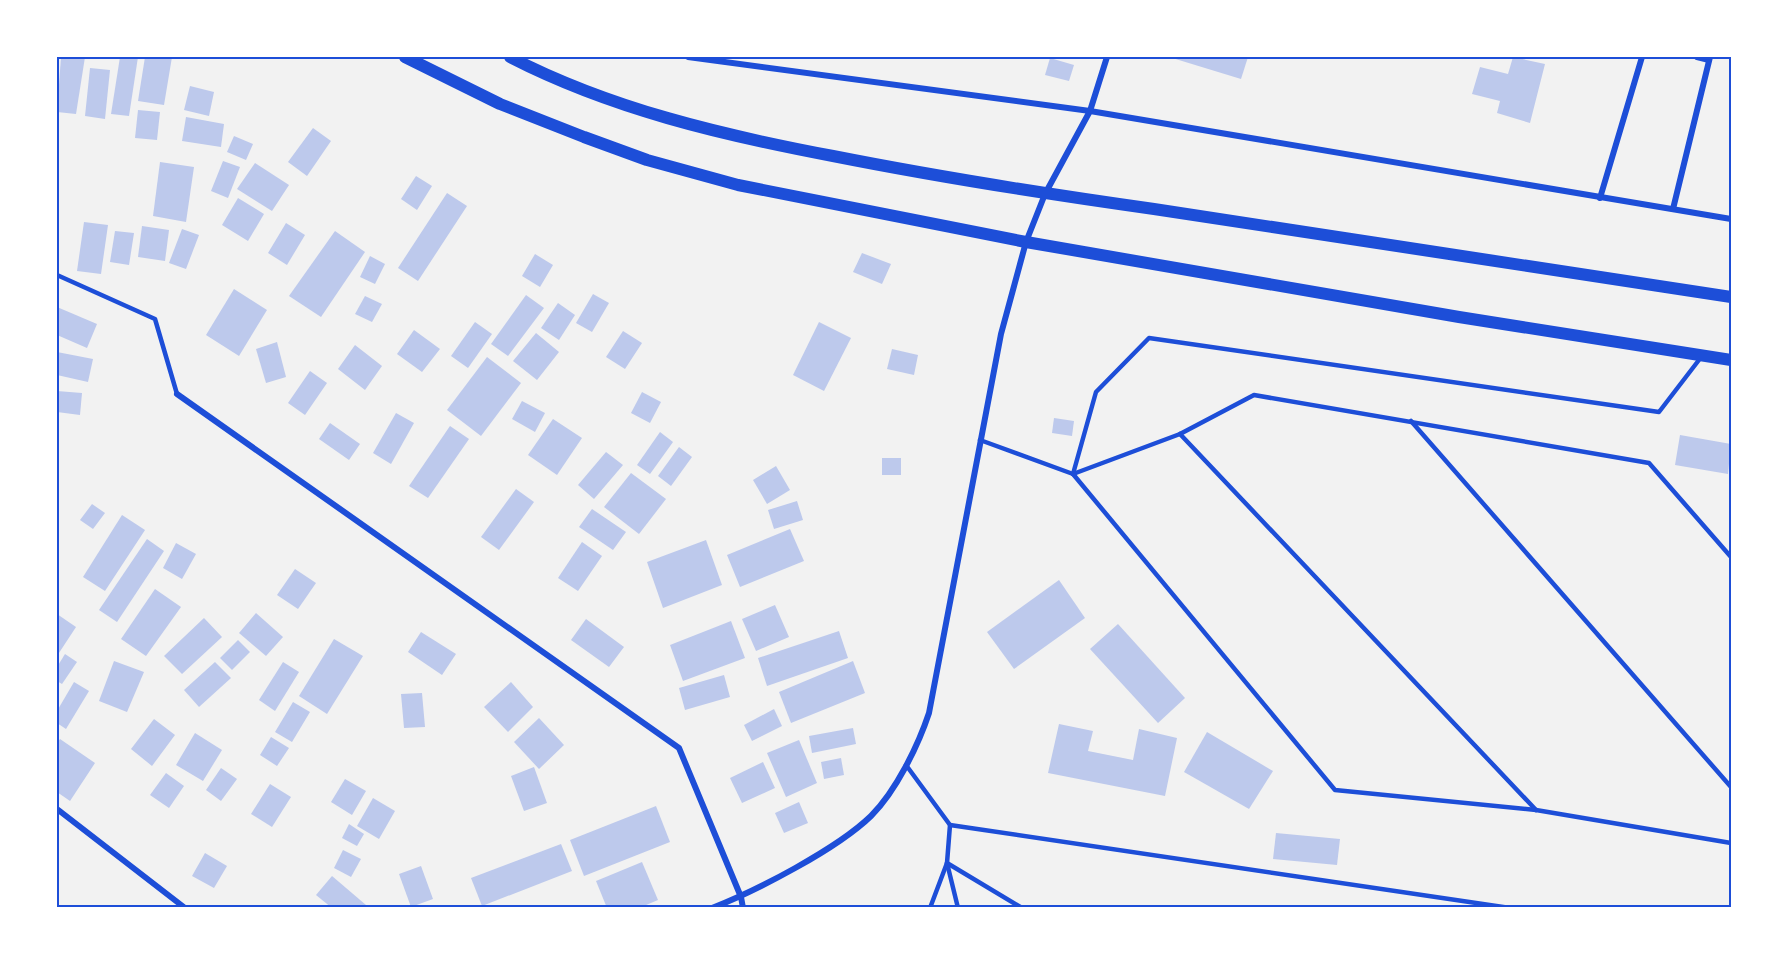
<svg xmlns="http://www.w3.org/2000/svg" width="1788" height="965" viewBox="0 0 1788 965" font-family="'Times New Roman',serif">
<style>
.building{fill:#bdc9ec}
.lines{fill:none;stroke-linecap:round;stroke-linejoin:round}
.service{stroke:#1d4ed8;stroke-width:4.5}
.minor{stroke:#1d4ed8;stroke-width:6}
.secondary{stroke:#1d4ed8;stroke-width:12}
.neatline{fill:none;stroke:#1d4ed8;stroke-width:2}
</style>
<rect width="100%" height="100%" fill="#f2f2f2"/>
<g class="building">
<polygon points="61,57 85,57 76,114 57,112"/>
<polygon points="120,57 138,57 129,116 111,114"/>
<polygon points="145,57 172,57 164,105 138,101"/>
<polygon points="1169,57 1248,57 1241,79"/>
<polygon points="1513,57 1545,64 1530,123 1497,113 1500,101 1472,94 1480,67 1508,74"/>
<polygon points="1050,58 1074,65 1069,81 1045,75"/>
<polygon points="90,68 110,70 105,119 85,116"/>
<polygon points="190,86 214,92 209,116 184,110"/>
<polygon points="138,110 160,112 157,140 135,138"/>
<polygon points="186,117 224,124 221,147 182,141"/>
<polygon points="313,128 331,141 307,176 288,162"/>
<polygon points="234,136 253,144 246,160 227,152"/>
<polygon points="223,161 240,167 228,198 211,191"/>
<polygon points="160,162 194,167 186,222 153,216"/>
<polygon points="255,163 289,185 272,211 237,189"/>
<polygon points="416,176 432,186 417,210 401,199"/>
<polygon points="447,193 467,206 418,281 398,268"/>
<polygon points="238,198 264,214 248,241 222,225"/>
<polygon points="84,222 108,225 101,274 77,271"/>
<polygon points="286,223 305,235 287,265 268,253"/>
<polygon points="142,226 169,230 165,261 138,257"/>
<polygon points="182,229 199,235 186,269 169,263"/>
<polygon points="115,231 134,233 129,265 110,262"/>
<polygon points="335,231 365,252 321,317 289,296"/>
<polygon points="862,253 891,264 882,284 853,272"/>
<polygon points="535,254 553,265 540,287 522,276"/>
<polygon points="370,256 385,264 375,284 360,277"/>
<polygon points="234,289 267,310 239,356 206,335"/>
<polygon points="593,294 609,303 592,332 576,323"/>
<polygon points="526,295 544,308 508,356 491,344"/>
<polygon points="365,296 382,304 372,322 355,314"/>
<polygon points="558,303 575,315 559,340 541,328"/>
<polygon points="57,307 97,324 87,348 57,335"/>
<polygon points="475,322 492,334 468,368 451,356"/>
<polygon points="819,322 851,338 824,391 793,375"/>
<polygon points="414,330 440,349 422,372 397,354"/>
<polygon points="623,331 642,343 625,369 606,357"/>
<polygon points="536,333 559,352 537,380 513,361"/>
<polygon points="277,342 286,377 266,383 256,349"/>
<polygon points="355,345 382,366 365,390 338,369"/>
<polygon points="892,349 918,355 914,375 887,369"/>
<polygon points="57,352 93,359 88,382 57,375"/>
<polygon points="487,357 521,383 481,436 447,410"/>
<polygon points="310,371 327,383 305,415 288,403"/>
<polygon points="57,391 82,393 80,415 57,412"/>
<polygon points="642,392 661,402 650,423 631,413"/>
<polygon points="522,401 545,413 535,432 512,419"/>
<polygon points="396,413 414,423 391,464 373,453"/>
<polygon points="1054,418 1074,421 1072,436 1052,433"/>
<polygon points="553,419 582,438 557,475 528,455"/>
<polygon points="330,423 360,444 349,460 319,439"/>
<polygon points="450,426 469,439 428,498 409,486"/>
<polygon points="660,432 673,442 650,474 637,465"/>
<polygon points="1680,435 1731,444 1728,474 1675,465"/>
<polygon points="679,447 692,457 671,486 658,476"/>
<polygon points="606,452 623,465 594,499 578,485"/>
<rect x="882" y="458" width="19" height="17"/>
<polygon points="776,466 790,490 767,504 753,480"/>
<polygon points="631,473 666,499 639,534 604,507"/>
<polygon points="516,489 534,502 499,550 481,537"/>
<polygon points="797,501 803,520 774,529 768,510"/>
<polygon points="92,504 105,513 93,529 80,520"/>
<polygon points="592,509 626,532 613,550 579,527"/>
<polygon points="122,515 145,530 105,591 83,577"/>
<polygon points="790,529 804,561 740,587 727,555"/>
<polygon points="147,539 164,551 117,622 99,610"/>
<polygon points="706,540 722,585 663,608 647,562"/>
<polygon points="582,542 602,556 578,591 558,578"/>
<polygon points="176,543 196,554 182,579 163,568"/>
<polygon points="295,569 316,583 298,609 277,595"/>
<polygon points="1059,580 1085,618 1014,669 987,632"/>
<polygon points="155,589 181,607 146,656 121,639"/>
<polygon points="775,605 789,637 756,651 742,619"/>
<polygon points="256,613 283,637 266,656 239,633"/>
<polygon points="57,614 76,627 57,656"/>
<polygon points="204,618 222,637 182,674 164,656"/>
<polygon points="586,619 624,647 609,667 571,640"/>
<polygon points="731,621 745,658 683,681 670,645"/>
<polygon points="1118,624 1185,698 1158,723 1090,649"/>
<polygon points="839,631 848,658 767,686 758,658"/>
<polygon points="421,632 456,654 442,675 408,652"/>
<polygon points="334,639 363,656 327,714 299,696"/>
<polygon points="238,640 250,652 232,670 220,658"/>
<polygon points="65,654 77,662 62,684 57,681 57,667"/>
<polygon points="114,661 144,672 127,712 99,701"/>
<polygon points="853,661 865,693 791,723 779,692"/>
<polygon points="215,662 231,678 199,707 184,690"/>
<polygon points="283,662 299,672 275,711 259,700"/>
<polygon points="724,675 730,697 685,710 679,688"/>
<polygon points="74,682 89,691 66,729 57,723 57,711"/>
<polygon points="511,682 533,707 508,732 484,707"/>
<polygon points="422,693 425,727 404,728 401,694"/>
<polygon points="293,702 310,712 292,742 275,732"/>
<polygon points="774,709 782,726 752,741 744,725"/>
<polygon points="539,718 564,745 539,769 514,742"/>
<polygon points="154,719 175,735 152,766 131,749"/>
<polygon points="1059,724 1093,731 1088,751 1133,760 1139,729 1177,738 1165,796 1048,773"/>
<polygon points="853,728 856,744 812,753 809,736"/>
<polygon points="1207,732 1273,771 1249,809 1184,772"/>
<polygon points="195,733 222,750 203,781 176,765"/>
<polygon points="271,737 289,748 277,766 260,755"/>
<polygon points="60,739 95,763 70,801 57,792 57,743"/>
<polygon points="799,740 817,783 786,797 767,753"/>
<polygon points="841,758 844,775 824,779 821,762"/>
<polygon points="763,762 775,788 742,803 730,778"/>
<polygon points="534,767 547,803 524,811 511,776"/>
<polygon points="221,768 237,779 221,801 206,790"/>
<polygon points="166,773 184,786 169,808 150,795"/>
<polygon points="345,779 366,791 352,815 331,802"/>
<polygon points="270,784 291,797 272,827 251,814"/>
<polygon points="373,798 395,811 379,839 357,826"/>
<polygon points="799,802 808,823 784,833 775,813"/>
<polygon points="656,806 670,842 584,876 570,840"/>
<polygon points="349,824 364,834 357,846 342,838"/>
<polygon points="1276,833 1340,839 1337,865 1273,859"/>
<polygon points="561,844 572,871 482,906 471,878"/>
<polygon points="343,850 361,859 351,877 334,868"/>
<polygon points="205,853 227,866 214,888 192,876"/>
<polygon points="642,862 658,900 639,908 607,908 596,881"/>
<polygon points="421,866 433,899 411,907 399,874"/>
<polygon points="332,876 366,905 364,908 332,908 316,895"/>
</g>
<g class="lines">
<g class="service">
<polyline points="57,275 155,319 177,394"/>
<polyline points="1411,421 1731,787"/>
<polyline points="1180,434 1536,810"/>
<polyline points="980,440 1073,474 1335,790 1536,810 1731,843"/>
<polyline points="1073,474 1096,392 1149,338 1659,412 1702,356"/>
<polyline points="1073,474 1180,434 1254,395 1649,463 1731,557"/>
<polyline points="906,765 950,825 947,863 930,908"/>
<polyline points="950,825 1510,908"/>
<polyline points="947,863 1022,908"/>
<polyline points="947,863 958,908"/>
</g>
<g class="minor">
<polyline points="688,57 1090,111 1731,219"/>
<polyline points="1697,57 1709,60"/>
<polyline points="1600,198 1642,57"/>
<polyline points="1673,209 1710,57"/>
<polyline points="177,394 679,748 741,897 743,908"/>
<polyline points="57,809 185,908"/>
<path d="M712,908C756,891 837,849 871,816C896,791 918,746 929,713L1001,334L1026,242L1045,194L1090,111L1107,57"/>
</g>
<g class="secondary">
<polyline points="405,57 500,104 584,137 647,160 738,185 1026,242 1459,317 1731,360"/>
<path d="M510,57C611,109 722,135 833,156C939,177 1047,194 1154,209C1347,237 1539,267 1731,297"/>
</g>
</g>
<rect width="1788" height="965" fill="none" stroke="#ffffff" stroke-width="117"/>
<rect x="58" y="58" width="1672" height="848" class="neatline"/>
</svg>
